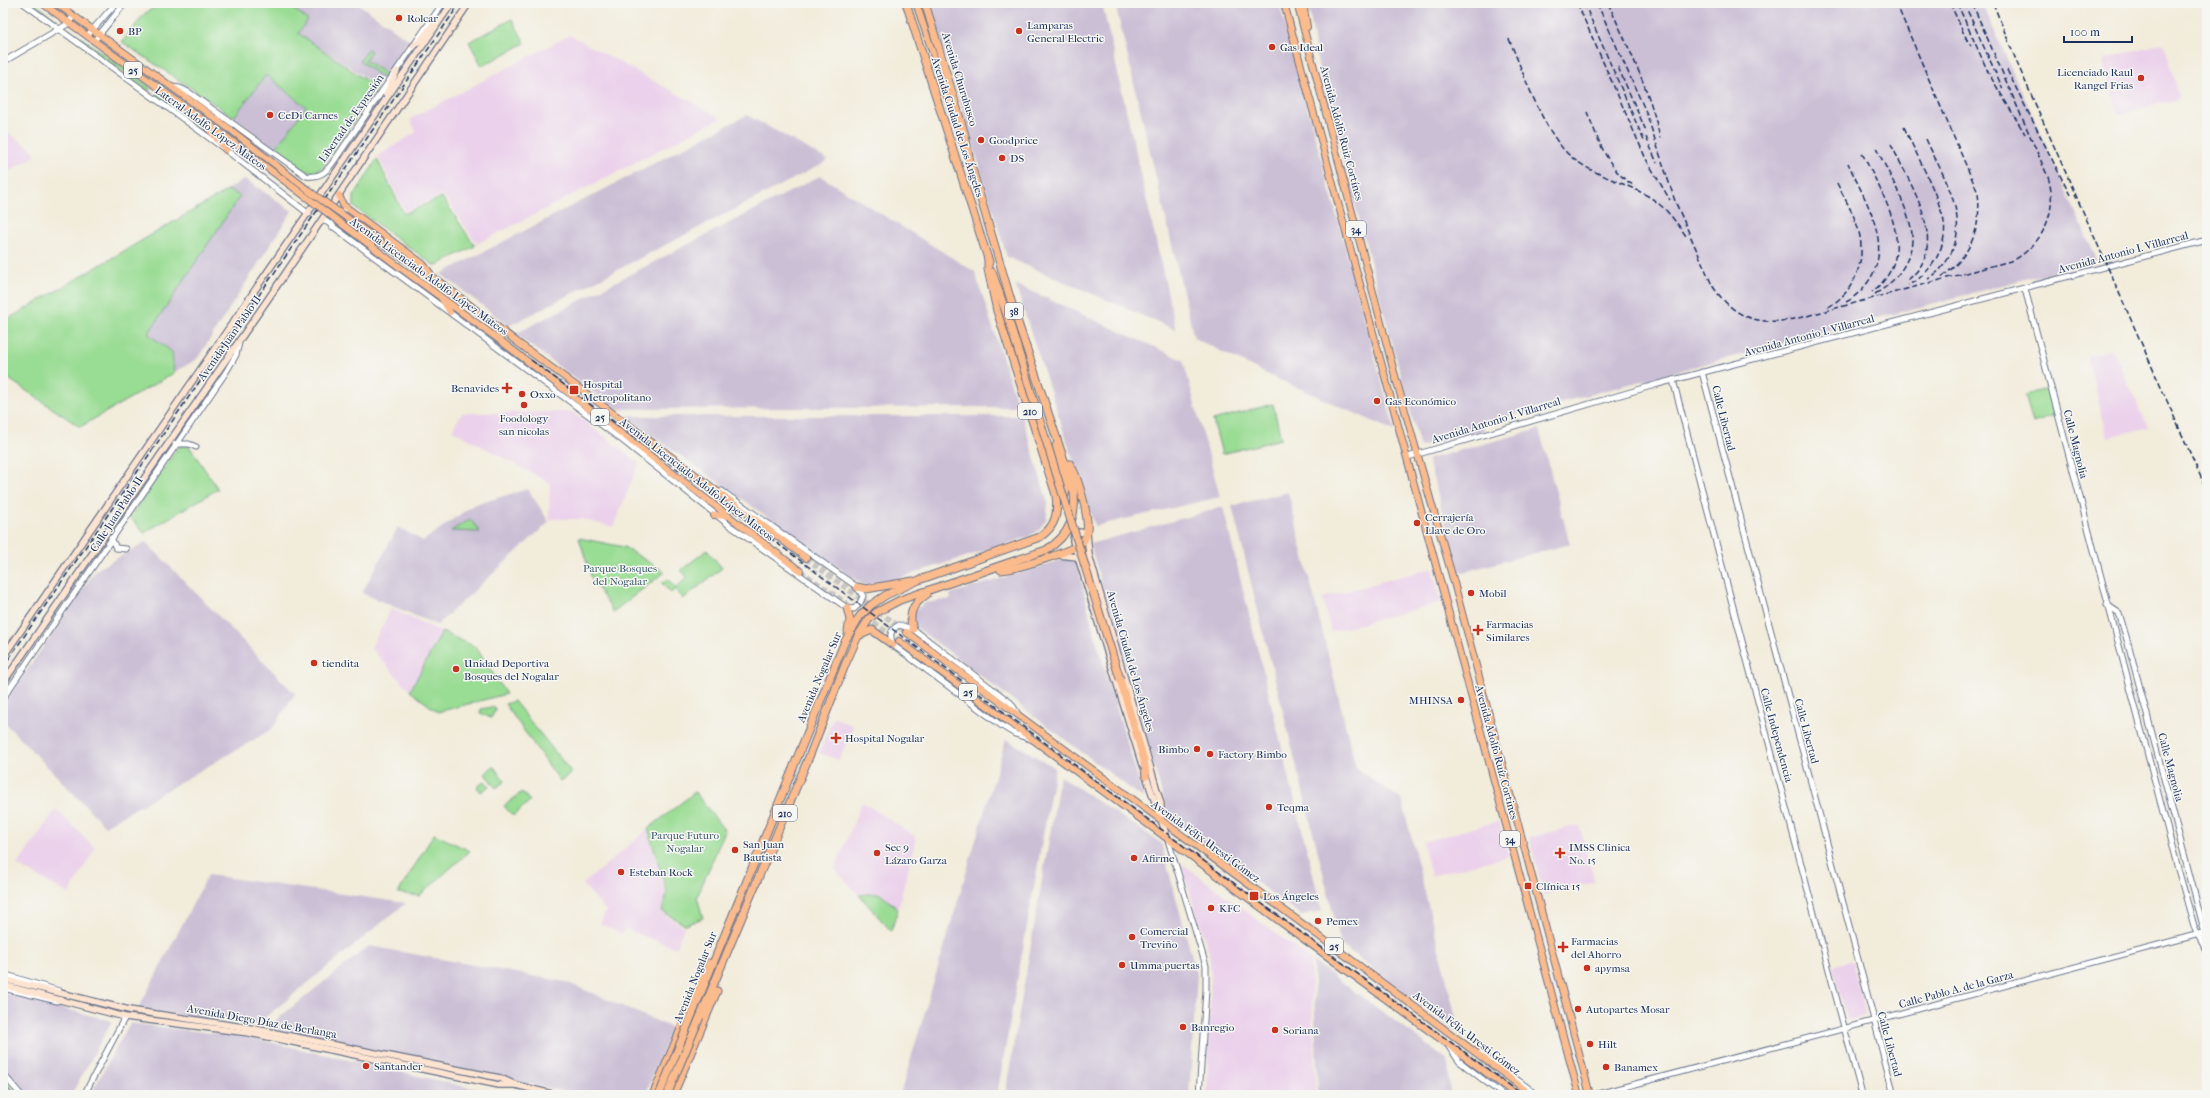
<svg xmlns="http://www.w3.org/2000/svg" width="2210" height="1098" viewBox="0 0 2210 1098" font-family="'IM FELL French Canon',serif">
<style>
.built{fill:#ebd1eb}
.industrial{fill:#cbbfd5}
.green{fill:#99dc93;stroke:#5a8678}
.lines{fill:none;stroke-linecap:round;stroke-linejoin:round}
.primary-tunnel{stroke:#c7c6c2;stroke-width:6;stroke-dasharray:6 3;stroke-linecap:butt}
.tertiary-casing{stroke:#66718a;stroke-width:7}
.secondary-casing{stroke:#66718a;stroke-width:8}
.primary-casing{stroke:#66718a;stroke-width:8}
.trunk-casing{stroke:#66718a;stroke-width:9}
.tertiary{stroke:#fff;stroke-width:5}
.secondary{stroke:#fde4d1;stroke-width:5.5}
.primary{stroke:#fbbb8d;stroke-width:6}
.trunk{stroke:#fbbb8d;stroke-width:7}
.rail{stroke:#1b2f5e;stroke-width:1.5;stroke-dasharray:6 3;stroke-linecap:butt}
.primary-bridge-casing{stroke:#66718a;stroke-width:8;stroke-linecap:butt}
.trunk-bridge-casing{stroke:#66718a;stroke-width:9;stroke-linecap:butt}
.primary-bridge{stroke:#fbbb8d;stroke-width:6}
.trunk-bridge{stroke:#fbbb8d;stroke-width:7}
.poi-dot{fill:#c8321e;stroke:#f6f6f2;stroke-width:1.5}
.labels{text-anchor:middle;stroke-width:3;stroke-linejoin:round;paint-order:stroke}
.shield{fill:#f6f6f2;stroke:#5d6b8a;stroke-width:1}
.shield-label{font-size:10px;font-weight:bold;fill:#1b2f5e}
.poi-label{font-size:11px;fill:#1b2f5e;stroke:#f6f6f2;text-anchor:start}
.street-label{font-size:11px;fill:#1b2f5e;stroke:#f6f6f2}
.park-label{font-size:11px;fill:#3a5a6b;stroke:#f6f6f2}
</style>
<rect width="100%" height="100%" fill="#f6f6f2"/>
<filter id="ink" filterUnits="userSpaceOnUse"><feTurbulence type="fractalNoise" baseFrequency=".025" numOctaves="2"/><feDisplacementMap in="SourceGraphic" scale="8" xChannelSelector="R" yChannelSelector="G"/><feConvolveMatrix kernelMatrix="1 2 1 2 8 2 1 2 1" color-interpolation-filters="sRGB"/></filter>
<filter id="wash" filterUnits="userSpaceOnUse"><feTurbulence type="fractalNoise" baseFrequency=".012" numOctaves="4" result="noise"/><feDisplacementMap in="SourceGraphic" scale="16" xChannelSelector="R" yChannelSelector="G"/><feGaussianBlur stdDeviation="0.9" result="paint"/><feColorMatrix in="noise" values="0 0 0 0 0 0 0 0 0 0 0 0 0 0 0 0 0 1.4 0 .05"/><feComposite in="paint" operator="in"/></filter>
<g filter="url(#wash)">
<rect width="100%" height="100%" fill="#f2ecdb"/>
<g class="built">
<polygon points="570,35 721,118 477,244 443,194 405,212 378,156 416,132 410,119"/>
<polygon points="2162,43 2165,45 2179,95 2178,99 2121,114 2118,113 2103,62 2105,59"/>
<polygon points="3,129 34,151 35,156 3,175"/>
<polygon points="2113,350 2148,427 2108,438 2087,356"/>
<polygon points="572,412 639,463 613,527 581,519 549,519 550,483 452,430 462,413"/>
<polygon points="1432,568 1441,602 1331,632 1322,598"/>
<polygon points="391,609 442,632 410,691 371,648"/>
<polygon points="834,717 853,726 839,760 819,753"/>
<polygon points="862,802 916,837 898,909 879,893 858,894 835,869"/>
<polygon points="56,809 95,848 69,894 17,865"/>
<polygon points="1499,821 1508,856 1431,876 1423,842"/>
<polygon points="1579,825 1595,882 1544,895 1529,838"/>
<polygon points="647,830 666,894 661,912 684,927 676,948 625,929 622,934 600,924 606,911 583,884"/>
<polygon points="1181,863 1310,959 1316,1095 1207,1095 1211,973 1209,952"/>
<polygon points="1849,961 1852,962 1866,1014 1864,1016 1849,1020 1847,1019 1833,967 1835,965"/>
</g>
<g class="industrial">
<polygon points="286,3 357,3 409,40 378,86 298,33 308,20"/>
<polygon points="930,3 1102,3 1176,330 1007,257"/>
<polygon points="1115,3 1279,3 1395,431 1269,375 1194,338"/>
<polygon points="1308,3 1982,3 2097,260 1483,423 1484,430 1420,447 1318,65"/>
<polygon points="266,75 306,107 275,149 234,117"/>
<polygon points="747,115 828,160 822,164 509,326 441,274"/>
<polygon points="820,176 975,272 1017,403 1012,407 616,409 515,334"/>
<polygon points="245,179 292,211 197,359 80,427 3,375 3,322"/>
<polygon points="1015,284 1183,360 1220,497 1095,526"/>
<polygon points="625,416 1022,416 1048,504 1046,520 1038,531 1028,537 877,585 863,585"/>
<polygon points="1539,429 1570,544 1459,573 1428,459"/>
<polygon points="528,489 549,522 437,625 362,593 398,527 423,541 473,505"/>
<polygon points="1288,492 1356,768 1402,800 1460,1034 1341,945 1232,506"/>
<polygon points="1223,507 1235,557 1322,911 1301,915 1169,818 1090,544"/>
<polygon points="146,542 295,694 272,729 105,826 3,721 3,705 96,570"/>
<polygon points="1068,558 1077,564 1094,633 1144,799 916,627 914,621 914,611 925,603 951,599 950,594"/>
<polygon points="1006,739 1055,768 997,1095 900,1095"/>
<polygon points="1060,776 1161,843 1197,975 1189,1095 1005,1095"/>
<polygon points="208,875 406,903 256,1025 137,1011"/>
<polygon points="369,946 566,982 673,1028 645,1095 581,1095 266,1028"/>
<polygon points="1313,961 1448,1060 1450,1095 1318,1095"/>
<polygon points="3,993 112,1021 71,1095 23,1095 3,1071"/>
<polygon points="130,1023 251,1038 502,1095 90,1095"/>
</g>
<g class="green">
<polygon points="26,3 34,3 53,17 54,20 52,21"/>
<polygon points="157,3 286,3 308,20 298,33 377,88 322,168 315,172 304,172 275,149 306,107 266,75 234,117 122,42 145,13 159,5"/>
<polygon points="512,19 525,43 482,66 469,42"/>
<polygon points="69,29 149,86 150,90 148,91 67,32"/>
<polygon points="368,49 371,51 365,60 386,74 383,78 360,61"/>
<polygon points="158,94 196,121 198,129 157,99 156,96"/>
<polygon points="377,159 404,214 442,197 475,246 435,266 354,207 354,196"/>
<polygon points="228,190 240,196 148,334 172,352 174,373 80,427 3,375 3,322"/>
<polygon points="2046,389 2048,390 2054,416 2033,423 2025,395"/>
<polygon points="1273,404 1281,439 1222,454 1213,420"/>
<polygon points="179,446 189,446 218,489 144,533 130,517"/>
<polygon points="470,519 480,532 451,531"/>
<polygon points="579,538 624,547 665,572 613,612 592,579"/>
<polygon points="707,550 722,568 683,599 675,589 671,593 662,583 668,579 676,588 687,577 681,570"/>
<polygon points="442,632 476,647 506,694 438,712 410,691"/>
<polygon points="514,701 572,773 560,781 505,704"/>
<polygon points="492,707 496,709 491,718 480,713 481,709"/>
<polygon points="493,766 505,781 496,788 485,774"/>
<polygon points="485,781 489,786 481,792 477,787"/>
<polygon points="522,792 530,801 513,816 504,806"/>
<polygon points="695,792 725,831 697,897 703,918 685,925 662,911 667,893 648,829"/>
<polygon points="434,834 470,851 419,896 398,893"/>
<polygon points="879,893 898,909 891,931 859,895"/>
<polygon points="3,1077 18,1095 13,1095 3,1084"/>
</g>
</g>
<g filter="url(#ink)">
<g class="lines">
<g class="primary-tunnel">
<polyline points="806,558 906,632"/>
<polyline points="800,571 899,641"/>
</g>
<defs>
<g id="tertiary">
<polyline points="23,3 226,150 309,214"/>
<polyline points="87,36 116,3"/>
<polyline points="94,41 125,3"/>
<polyline points="3,62 66,25 74,16"/>
<path d="M172,87L180,88L190,93L306,176C322,178 328,170 336,158L443,3"/>
<polyline points="323,219 622,440 729,525 847,608 854,609 860,603 863,596 857,587 722,491"/>
<polyline points="332,227 335,214 347,208"/>
<path d="M2025,289L2178,869L2194,926C2197,936 2204,943 2207,954"/>
<polyline points="1702,372 1894,1095"/>
<polyline points="1673,380 1862,1095"/>
<polyline points="175,444 189,444 196,447"/>
<polyline points="1408,457 1658,384 2207,240"/>
<polyline points="111,538 116,548 126,549"/>
<polyline points="2107,605 2119,613 2128,643 2205,933 2204,936"/>
<polyline points="3,698 226,372 236,355 240,339"/>
<path d="M1019,716L1011,703L913,629L899,625C890,630 889,635 893,645L1002,726L1015,734L1033,740"/>
<polyline points="1168,840 1206,966 1206,990 1199,1095"/>
<polyline points="3,974 59,991"/>
<polyline points="3,988 57,1001"/>
<polyline points="1449,1047 1459,1061 1503,1095"/>
<polyline points="1480,1053 1538,1095"/>
<polyline points="3,1074 21,1095"/>
<polyline points="3,1087 9,1095"/>
<polyline points="84,1095 125,1017"/>
<polyline points="1594,1095 2207,932"/>
</g>
<g id="secondary">
<polyline points="413,46 420,41 436,21"/>
<polyline points="386,94 397,71"/>
<polyline points="1059,555 1078,557"/>
<polyline points="3,657 452,3"/>
<polyline points="3,683 268,299 469,3"/>
<polyline points="1142,765 1073,541 1074,535 1078,532 1087,533 1089,555 1161,804 1161,817"/>
<polyline points="1145,773 1168,840"/>
<polyline points="3,979 129,1010 250,1028 500,1078 516,1085"/>
<polyline points="3,985 125,1017 249,1033 499,1085 516,1085 556,1095"/>
</g>
<g id="primary">
<polyline points="42,3 225,136"/>
<polyline points="56,3 231,130"/>
<polyline points="916,3 966,153"/>
<polyline points="1284,3 1579,1095"/>
<polyline points="1297,3 1394,372 1453,579 1590,1095"/>
<polyline points="1303,3 1307,27"/>
<polyline points="205,124 226,150"/>
<polyline points="339,195 343,205 423,264 430,273"/>
<path d="M405,259C445,283 480,314 517,342C614,414 710,485 806,558"/>
<polyline points="398,266 501,341 800,571"/>
<polyline points="442,299 450,312"/>
<polyline points="714,515 727,516"/>
<path d="M906,632C1114,787 1325,938 1532,1095"/>
<path d="M899,641C1106,792 1310,945 1517,1095"/>
</g>
<g id="trunk">
<polyline points="906,3 989,262"/>
<polyline points="992,272 1009,321"/>
<polyline points="1056,446 1067,487 1065,495 1059,496"/>
<path d="M1001,570C1015,569 1077,551 1084,540C1094,527 1078,477 1070,464"/>
<polyline points="857,587 866,589 913,581"/>
<polyline points="847,608 850,620 848,631"/>
<path d="M913,629C907,613 914,603 927,594"/>
<polyline points="860,635 872,630 893,645"/>
<polyline points="1120,679 1144,760 1146,776"/>
<path d="M694,1010L845,641L860,616L871,605L886,595L919,580L1040,537C1056,526 1058,514 1056,495L997,311L988,269V259"/>
<path d="M700,1017L811,752L845,665L858,636L869,619L877,612L900,600L1046,550C1070,536 1078,513 1073,487L1014,311L970,162L965,135L925,3"/>
<polyline points="653,1095 709,963"/>
<polyline points="673,1095 717,991"/>
</g>
</defs>
<use href="#tertiary" class="tertiary-casing"/>
<use href="#secondary" class="secondary-casing"/>
<use href="#primary" class="primary-casing"/>
<use href="#trunk" class="trunk-casing"/>
<use href="#tertiary" class="tertiary"/>
<use href="#secondary" class="secondary"/>
<use href="#primary" class="primary"/>
<use href="#trunk" class="trunk"/>
<g class="rail">
<polyline points="1577,3 1646,159 1670,200"/>
<polyline points="1584,3 1645,143"/>
<path d="M1597,3L1646,112L1675,201L1712,285C1735,321 1763,327 1803,317L2014,260C2045,242 2058,210 2048,177L1972,3"/>
<path d="M1608,3C1628,47 1650,90 1660,138"/>
<path d="M1896,3L1978,193C1982,228 1970,258 1940,278"/>
<polyline points="1950,3 1964,34 1971,46"/>
<polyline points="1957,3 1989,74 2025,134"/>
<polyline points="1964,3 2003,89"/>
<polyline points="1993,3 2018,65 2207,491"/>
<path d="M1509,39C1524,74 1545,138 1575,160C1597,176 1623,182 1646,195C1663,204 1675,220 1686,236"/>
<polyline points="1618,67 1647,133"/>
<polyline points="2007,70 2070,195"/>
<path d="M1587,112C1598,138 1608,172 1635,186"/>
<path d="M1904,127C1917,156 1934,186 1943,217C1950,243 1932,274 1908,285"/>
<polyline points="1646,137 1657,163"/>
<path d="M1926,139C1942,175 1972,218 1949,257C1944,266 1937,274 1928,279"/>
<path d="M1891,144C1909,183 1954,248 1906,281"/>
<path d="M1862,153C1883,196 1922,253 1872,292"/>
<path d="M1875,294C1897,282 1917,255 1911,228C1906,202 1887,171 1876,147"/>
<path d="M1846,302C1855,297 1862,290 1868,282C1895,244 1864,199 1848,163"/>
<path d="M1828,307C1853,293 1865,265 1860,237C1857,218 1844,198 1836,181"/>
<polyline points="531,360 1216,870 1523,1095"/>
<polyline points="3,667 460,3"/>
</g>
<defs>
<g id="primary-bridge">
<polyline points="231,130 309,191 405,259"/>
<polyline points="225,136 398,266"/>
</g>
<g id="trunk-bridge">
<polyline points="1009,321 1120,679"/>
<polyline points="659,1095 694,1010"/>
<polyline points="667,1095 700,1017"/>
</g>
</defs>
<use href="#primary-bridge" class="primary-bridge-casing"/>
<use href="#trunk-bridge" class="trunk-bridge-casing"/>
<use href="#primary-bridge" class="primary-bridge"/>
<use href="#trunk-bridge" class="trunk-bridge"/>
</g>
</g>
<g class="poi-dot">
<circle cx="399" cy="18" r="4"/>
<circle cx="120" cy="31" r="4"/>
<circle cx="1019" cy="31" r="4"/>
<circle cx="1272" cy="47" r="4"/>
<circle cx="2141" cy="78" r="4"/>
<circle cx="270" cy="115" r="4"/>
<circle cx="981" cy="140" r="4"/>
<circle cx="1002" cy="158" r="4"/>
<path d="M505 382h4v4h4v4h-4v4h-4v-4h-4v-4h4z"/>
<rect x="569" y="385" width="10" height="10" rx="2"/>
<circle cx="522" cy="394" r="4"/>
<circle cx="1377" cy="401" r="4"/>
<circle cx="524" cy="405" r="4"/>
<circle cx="1417" cy="523" r="4"/>
<circle cx="1471" cy="593" r="4"/>
<path d="M1476 624h4v4h4v4h-4v4h-4v-4h-4v-4h4z"/>
<circle cx="314" cy="663" r="4"/>
<circle cx="456" cy="669" r="4"/>
<circle cx="1461" cy="700" r="4"/>
<path d="M834 732h4v4h4v4h-4v4h-4v-4h-4v-4h4z"/>
<circle cx="1197" cy="749" r="4"/>
<circle cx="1210" cy="754" r="4"/>
<circle cx="1269" cy="807" r="4"/>
<circle cx="735" cy="850" r="4"/>
<circle cx="877" cy="853" r="4"/>
<path d="M1558 847h4v4h4v4h-4v4h-4v-4h-4v-4h4z"/>
<circle cx="1134" cy="858" r="4"/>
<circle cx="621" cy="872" r="4"/>
<rect x="1524" y="882" width="8" height="8" rx="2"/>
<rect x="1249" y="891" width="10" height="10" rx="2"/>
<circle cx="1211" cy="908" r="4"/>
<circle cx="1318" cy="921" r="4"/>
<circle cx="1132" cy="937" r="4"/>
<path d="M1561 941h4v4h4v4h-4v4h-4v-4h-4v-4h4z"/>
<circle cx="1122" cy="965" r="4"/>
<circle cx="1587" cy="968" r="4"/>
<circle cx="1578" cy="1009" r="4"/>
<circle cx="1183" cy="1027" r="4"/>
<circle cx="1275" cy="1030" r="4"/>
<circle cx="1590" cy="1044" r="4"/>
<circle cx="366" cy="1066" r="4"/>
<circle cx="1606" cy="1067" r="4"/>
</g>
<g class="labels">
<g class="shield">
<rect x="124" y="62" width="18" height="16" rx="3"/>
<rect x="1346" y="221" width="20" height="16" rx="3"/>
<rect x="1005" y="303" width="18" height="16" rx="3"/>
<rect x="1018" y="403" width="24" height="16" rx="3"/>
<rect x="591" y="409" width="18" height="16" rx="3"/>
<rect x="959" y="684" width="18" height="16" rx="3"/>
<rect x="773" y="805" width="24" height="16" rx="3"/>
<rect x="1500" y="831" width="20" height="16" rx="3"/>
<rect x="1325" y="938" width="18" height="16" rx="3"/>
</g>
<g class="shield-label">
<text x="133" y="74">25</text>
<text x="1356" y="233">34</text>
<text x="1014" y="315">38</text>
<text x="1030" y="415">210</text>
<text x="600" y="421">25</text>
<text x="968" y="696">25</text>
<text x="785" y="817">210</text>
<text x="1510" y="843">34</text>
<text x="1334" y="950">25</text>
</g>
<g class="poi-label">
<text x="407" y="22">Rolcar</text>
<text x="1027" y="29">Lamparas<tspan x="1027" dy="13">General Electric</tspan></text>
<text x="128" y="35">BP</text>
<text x="1280" y="51">Gas Ideal</text>
<text x="2133" y="76" text-anchor="end">Licenciado Raul<tspan x="2133" dy="13">Rangel Frias</tspan></text>
<text x="278" y="119">CeDi Carnes</text>
<text x="989" y="144">Goodprice</text>
<text x="1010" y="162">DS</text>
<text x="583" y="388">Hospital<tspan x="583" dy="13">Metropolitano</tspan></text>
<text x="499" y="392" text-anchor="end">Benavides</text>
<text x="530" y="398">Oxxo</text>
<text x="1385" y="405">Gas Económico</text>
<text x="524" y="422" text-anchor="middle">Foodology<tspan x="524" dy="13">san nicolas</tspan></text>
<text x="1425" y="521">Cerrajería<tspan x="1425" dy="13">Llave de Oro</tspan></text>
<text x="1479" y="597">Mobil</text>
<text x="1486" y="628">Farmacias<tspan x="1486" dy="13">Similares</tspan></text>
<text x="322" y="667">tiendita</text>
<text x="464" y="667">Unidad Deportiva<tspan x="464" dy="13">Bosques del Nogalar</tspan></text>
<text x="1453" y="704" text-anchor="end">MHINSA</text>
<text x="845" y="742">Hospital Nogalar</text>
<text x="1189" y="753" text-anchor="end">Bimbo</text>
<text x="1218" y="758">Factory Bimbo</text>
<text x="1277" y="811">Teqma</text>
<text x="743" y="848">San Juan<tspan x="743" dy="13">Bautista</tspan></text>
<text x="885" y="851">Sec 9<tspan x="885" dy="13">Lázaro Garza</tspan></text>
<text x="1569" y="851">IMSS Clinica<tspan x="1569" dy="13">No. 15</tspan></text>
<text x="1142" y="862">Afirme</text>
<text x="629" y="876">Esteban Rock</text>
<text x="1536" y="890">Clínica 15</text>
<text x="1263" y="900">Los Ángeles</text>
<text x="1219" y="912">KFC</text>
<text x="1326" y="925">Pemex</text>
<text x="1140" y="935">Comercial<tspan x="1140" dy="13">Treviño</tspan></text>
<text x="1571" y="945">Farmacias<tspan x="1571" dy="13">del Ahorro</tspan></text>
<text x="1130" y="969">Umma puertas</text>
<text x="1595" y="972">apymsa</text>
<text x="1586" y="1013">Autopartes Mosar</text>
<text x="1191" y="1031">Banregio</text>
<text x="1283" y="1034">Soriana</text>
<text x="1598" y="1048">Hilt</text>
<text x="374" y="1070">Santander</text>
<text x="1614" y="1071">Banamex</text>
</g>
<g class="street-label">
<text transform="translate(960 79) rotate(73)" y="4">Avenida Churubusco</text>
<text transform="translate(351 118) rotate(-55)" y="4">Libertad de Expresión</text>
<text transform="translate(958 127) rotate(72)" y="4">Avenida Ciudad de Los Ángeles</text>
<text transform="translate(211 128) rotate(36)" y="4">Lateral Adolfo López Mateos</text>
<text transform="translate(1342 133) rotate(75)" y="4">Avenida Adolfo Ruiz Cortínes</text>
<text transform="translate(2123 252) rotate(-15)" y="4">Avenida Antonio I. Villarreal</text>
<text transform="translate(429 276) rotate(36)" y="4">Avenida Licenciado Adolfo López Mateos</text>
<text transform="translate(1809 335) rotate(-15)" y="4">Avenida Antonio I. Villarreal</text>
<text transform="translate(229 338) rotate(-55)" y="4">Avenida Juan Pablo II</text>
<text transform="translate(1724 418) rotate(76)" y="4">Calle Libertad</text>
<text transform="translate(1496 420) rotate(-17)" y="4">Avenida Antonio I. Villarreal</text>
<text transform="translate(2076 444) rotate(76)" y="4">Calle Magnolia</text>
<text transform="translate(697 479) rotate(38)" y="4">Avenida Licenciado Adolfo López Mateos</text>
<text transform="translate(116 514) rotate(-57)" y="4">Calle Juan Pablo II</text>
<text transform="translate(1131 661) rotate(74)" y="4">Avenida Ciudad de Los Ángeles</text>
<text transform="translate(819 677) rotate(-67)" y="4">Avenida Nogalar Sur</text>
<text transform="translate(1807 731) rotate(75)" y="4">Calle Libertad</text>
<text transform="translate(1777 735) rotate(75)" y="4">Calle Independencia</text>
<text transform="translate(1497 752) rotate(75)" y="4">Avenida Adolfo Ruíz Cortines</text>
<text transform="translate(2171 767) rotate(75)" y="4">Calle Magnolia</text>
<text transform="translate(1206 841) rotate(36)" y="4">Avenida Félix Uresti Gómez</text>
<text transform="translate(695 977) rotate(-68)" y="4">Avenida Nogalar Sur</text>
<text transform="translate(1956 989) rotate(-15)" y="4">Calle Pablo A. de la Garza</text>
<text transform="translate(262 1021) rotate(10)" y="4">Avenida Diego Díaz de Berlanga</text>
<text transform="translate(1467 1033) rotate(37)" y="4">Avenida Félix Uresti Gómez</text>
<text transform="translate(1890 1044) rotate(75)" y="4">Calle Libertad</text>
</g>
<g class="park-label">
<text x="620" y="572">Parque Bosques<tspan x="620" dy="13">del Nogalar</tspan></text>
<text x="685" y="839">Parque Futuro<tspan x="685" dy="13">Nogalar</tspan></text>
</g>
</g>
<rect width="2210" height="1098" fill="none" stroke="#f6f6f2" stroke-width="16"/>
<path d="M2064 36v6h68v-6" fill="none" stroke="#1b2f5e" stroke-width="2"/>
<text x="2070" y="36" font-size="12" fill="#1b2f5e" stroke="#f6f6f2" stroke-width="3" paint-order="stroke">100 m</text>
</svg>
